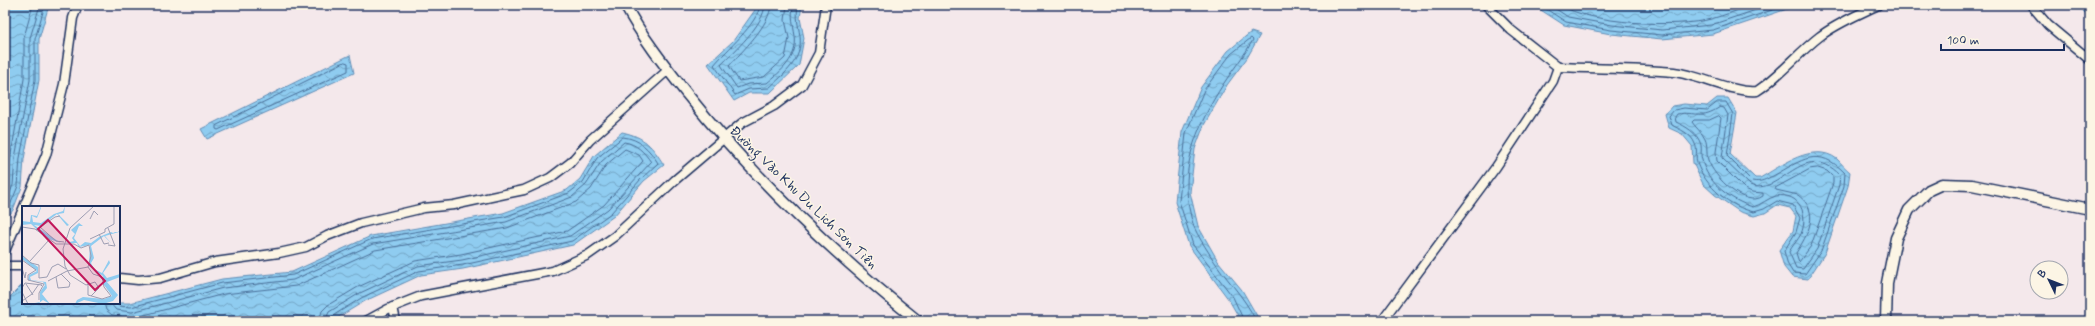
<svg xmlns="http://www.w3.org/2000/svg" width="2095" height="326" viewBox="0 0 2095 326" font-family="Mynerve,sans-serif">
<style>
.water{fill:url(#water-waves);stroke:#618db6}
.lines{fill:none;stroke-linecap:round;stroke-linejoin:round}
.shore{stroke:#496e98;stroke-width:1}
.minor-casing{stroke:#1b2f5e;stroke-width:11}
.tertiary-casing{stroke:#1b2f5e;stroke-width:13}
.minor{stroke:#fcf5e5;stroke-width:8}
.tertiary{stroke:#fcf5e5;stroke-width:10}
.labels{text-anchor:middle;stroke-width:3;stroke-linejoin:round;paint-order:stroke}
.street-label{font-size:14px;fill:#1b2f5e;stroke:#fcf5e5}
.inset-road{fill:none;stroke:#9d9eb3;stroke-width:1}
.view{fill:#c2185b;fill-opacity:0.15;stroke:#c2185b;stroke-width:2}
.inset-edge{fill:none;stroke:#1b2f5e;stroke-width:2}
</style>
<defs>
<pattern id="water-waves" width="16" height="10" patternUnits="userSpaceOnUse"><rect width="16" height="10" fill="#8fccf0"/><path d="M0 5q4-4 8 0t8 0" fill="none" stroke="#74a6c6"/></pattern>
</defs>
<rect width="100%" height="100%" fill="#f4e8eb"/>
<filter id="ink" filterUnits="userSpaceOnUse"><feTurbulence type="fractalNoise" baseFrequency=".025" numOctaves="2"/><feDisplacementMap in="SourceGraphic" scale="8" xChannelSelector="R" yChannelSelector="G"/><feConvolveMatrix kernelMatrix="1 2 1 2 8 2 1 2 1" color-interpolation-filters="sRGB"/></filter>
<g filter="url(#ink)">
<g class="water">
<polygon points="5,5 49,5 39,39 39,80 24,159 22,187 13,210 5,221"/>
<polygon points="756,5 802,5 800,18 804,38 799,65 770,93 749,93 734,101 708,64 733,41 755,10"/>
<polygon points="1533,5 1799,5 1713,34 1662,39 1611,34 1564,25"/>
<polygon points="2079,5 2090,5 2090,20"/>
<polygon points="1251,32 1260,35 1247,58 1227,85 1204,125 1195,149 1190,192 1198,226 1218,261 1242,290 1260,321 1241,321 1229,300 1189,246 1175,202 1182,132 1201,87 1228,51"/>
<polygon points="350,55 354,73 207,139 201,129"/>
<path d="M1717,98H1728L1737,113L1730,154L1755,178H1760C1781,166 1813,141 1837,159C1841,163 1845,168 1850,172L1848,186L1825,253L1808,279L1792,277L1784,267L1779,250L1793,231L1796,216L1790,208L1777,205L1765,213L1754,216L1740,212L1715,195L1703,184L1693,163L1692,146L1682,134L1669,128L1665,114L1672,106L1684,104L1707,106Z"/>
<path d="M622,132C645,137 652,146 664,165L644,181L614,216L573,245L463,269L421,275L365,301L332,321H5V302L22,285L23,303H130L222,279L292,272L371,236L503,213L567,190L580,179L594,156Z"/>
</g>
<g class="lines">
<g class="shore">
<path d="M760,5C758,24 726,50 714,65L735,95L749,89L769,88C784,74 803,60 800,36C798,23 796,19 798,5"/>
<path d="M765,5C764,25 734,51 721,65L737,88L748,84L767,83C781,71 798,58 795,36C793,24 791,17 793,5"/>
<path d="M771,5C770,25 742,51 729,66L739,81L764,77L785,58L789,38L785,20L787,5"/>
<polyline points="1540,5 1566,22 1611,30 1662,35 1713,30 1787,5"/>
<polyline points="1550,5 1568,17 1612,25 1662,30 1711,25 1771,5"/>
<path d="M1560,5C1589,24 1678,28 1711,19C1725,15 1739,10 1752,5"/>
<polygon points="345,62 348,63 348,71 218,130 216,129 216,126"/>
<path d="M1718,102H1726L1733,114L1727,156L1752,181C1761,183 1766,179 1773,176C1802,160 1818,145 1845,173L1844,186L1821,251L1805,274L1793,273L1788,265L1784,251L1796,232L1800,218L1793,205L1777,201L1764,209L1754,212C1730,207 1705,186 1697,163C1695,157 1698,150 1695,144C1691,133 1680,130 1672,125L1669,116L1674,110L1684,108L1707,110Z"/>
<path d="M1720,107L1724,108L1728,115L1722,158L1750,185C1780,198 1803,137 1840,175L1839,185L1817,249L1803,269L1796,268L1789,252C1792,246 1798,240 1801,234C1809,215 1800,192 1776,196C1768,198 1761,205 1753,207C1732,201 1707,183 1702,160C1700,155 1702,150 1701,145C1698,133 1685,126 1676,122L1675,117L1677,114C1696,111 1701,120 1720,107Z"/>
<path d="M1719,116L1721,118L1716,152L1717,161L1745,189L1752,192L1763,193V196C1745,209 1714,177 1708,160C1706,153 1708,145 1705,139C1702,132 1695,127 1692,122L1694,120H1709Z"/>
<path d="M1818,168L1827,171L1833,177V183L1811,246L1799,262L1796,253C1808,234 1821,212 1798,195L1776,190L1775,188L1810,169Z"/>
<polyline points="5,189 24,79 24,37 33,5"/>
<polyline points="5,206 13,185 15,158 30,80 30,38 40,5"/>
<polyline points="5,214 9,208 18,186 20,158 35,80 35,39 45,5"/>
<polyline points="104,303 106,310 112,315 133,318 224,294 296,286 375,250 507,228 576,202 591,189 606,165 625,149 639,155 643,161 604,205 567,231 461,254 415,261 358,287 328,305 322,311 319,321"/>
<path d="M110,303L116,310L132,312L223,288L293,280L373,244L506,222L572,197L586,185L601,162L624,142C637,144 644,152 651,162L608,209L570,236L462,260L418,266L360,293L329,312L325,321"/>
<path d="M115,303L119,306L131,307L222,283L293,275L372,239L504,217L569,193L583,182L597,158L623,137C640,139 649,149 658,163L641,179L611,213L572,241L463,265L419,271L363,297L334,315L330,321"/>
<path d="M1244,321L1233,297L1193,245L1179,201L1186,133L1204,90L1231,54L1251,38L1253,40C1244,56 1233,69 1224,83C1195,128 1176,174 1194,227C1198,236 1204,245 1209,253C1223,277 1244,295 1256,321"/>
</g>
<defs>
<g id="minor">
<polyline points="2031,5 2048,25 2090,60"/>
<path d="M1558,67C1597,69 1636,68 1674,72C1699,75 1736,94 1757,91C1780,76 1797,54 1819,37C1837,23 1858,15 1878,5"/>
<polyline points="5,251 46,155 64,84 73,18 78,5"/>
<polyline points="5,266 23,266"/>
<polyline points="119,278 138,280 160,278 215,262 279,253 306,247 327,236 361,223 424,208 454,205 524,190 550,178 570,163 590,140 668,70"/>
<polyline points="393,307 396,321"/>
<polyline points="366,321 388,309 421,296 553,271 588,255 615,236 675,180 742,123 774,106 802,85 819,53 826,5"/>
<polyline points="1382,321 1496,167 1553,81 1558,67 1511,30 1486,5"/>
</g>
<g id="tertiary">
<path d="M625,5C642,37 665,66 687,94C754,178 834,254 918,321"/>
<polyline points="1886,321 1887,283 1896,238 1909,210 1929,190 1942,184 1972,185 2090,209"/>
</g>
</defs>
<use href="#minor" class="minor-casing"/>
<use href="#tertiary" class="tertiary-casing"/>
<use href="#minor" class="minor"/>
<use href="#tertiary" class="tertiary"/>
</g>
</g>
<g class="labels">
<g class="street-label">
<text transform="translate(804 197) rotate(44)" y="5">Đường Vào Khu Du Lịch Sơn Tiên</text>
</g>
</g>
<g transform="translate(22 206)">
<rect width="98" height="98" fill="#f4e8eb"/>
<path d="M19,0V2L15,12L10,10L11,16L19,17L32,8L41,5L43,0L42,7L36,8L47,19L45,20L35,8L19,20L12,19L39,37L24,32L9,18L0,19V15L8,16L9,9L15,10ZM57,17L61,20H57L52,32L58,40L63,36L69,37L77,31L89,26L91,27L93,26H96L98,24L97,26L83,30L89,37L82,30L69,40L72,52L69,57L72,63L80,67L87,54L88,57L81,67L85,72L98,68V71L85,76L96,89L91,95L81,98L62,94L53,98L55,94L61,91L82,93L90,90L82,79L81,70L67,60L68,39L57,41L55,37H43L52,35L50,32L53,28L49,24ZM0,50L16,61V67L8,71L9,74L24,76L25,82L20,88L28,98L21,94L17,97L8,98L18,96V86L23,79L21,76L6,74L7,69L15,65L0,53Z" fill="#8fccf0"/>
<path class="inset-road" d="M68,13L72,5L76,9M0,21L13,23L34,38H52L59,42L67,39L69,50L66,61L45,65L26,75M18,21L34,35L42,36M14,24L33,11L38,10M77,28L82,38L87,37M68,33L83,26V23L92,18V0M86,39L93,40L86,22M0,49L9,57L17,59V72L25,71L30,61L36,58L44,63M0,54L14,64L6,69V74L22,78L17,87V94M8,55L27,34M66,61L71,68L80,71L82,81L89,90L80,93L66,89V79M0,62L3,72L4,66M34,71L36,82L47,81L48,77L39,68M4,78L11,89M0,82L3,77L20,79L19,80M0,86L6,98M69,90L77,82L73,76L64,79L48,69L43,60L41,43L48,22L72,0M0,95L10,88L17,78"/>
<path class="view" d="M26,14L83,75L73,84L16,23Z"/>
<rect width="98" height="98" class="inset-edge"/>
</g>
<rect width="2095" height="326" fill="none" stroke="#fcf5e5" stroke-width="20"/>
<rect x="10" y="10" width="2075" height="306" fill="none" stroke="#1b2f5e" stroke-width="1.5" filter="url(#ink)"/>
<g transform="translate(2049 280) rotate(313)"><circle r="19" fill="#fcf5e5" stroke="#a2a6af"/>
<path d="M0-3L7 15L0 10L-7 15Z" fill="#1b2f5e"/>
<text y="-6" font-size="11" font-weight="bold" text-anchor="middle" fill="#1b2f5e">B</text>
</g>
<path d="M1941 44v6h123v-6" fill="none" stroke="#1b2f5e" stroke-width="2"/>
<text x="1947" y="44" font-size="12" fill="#1b2f5e" stroke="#fcf5e5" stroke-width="3" paint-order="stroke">100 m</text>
</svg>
